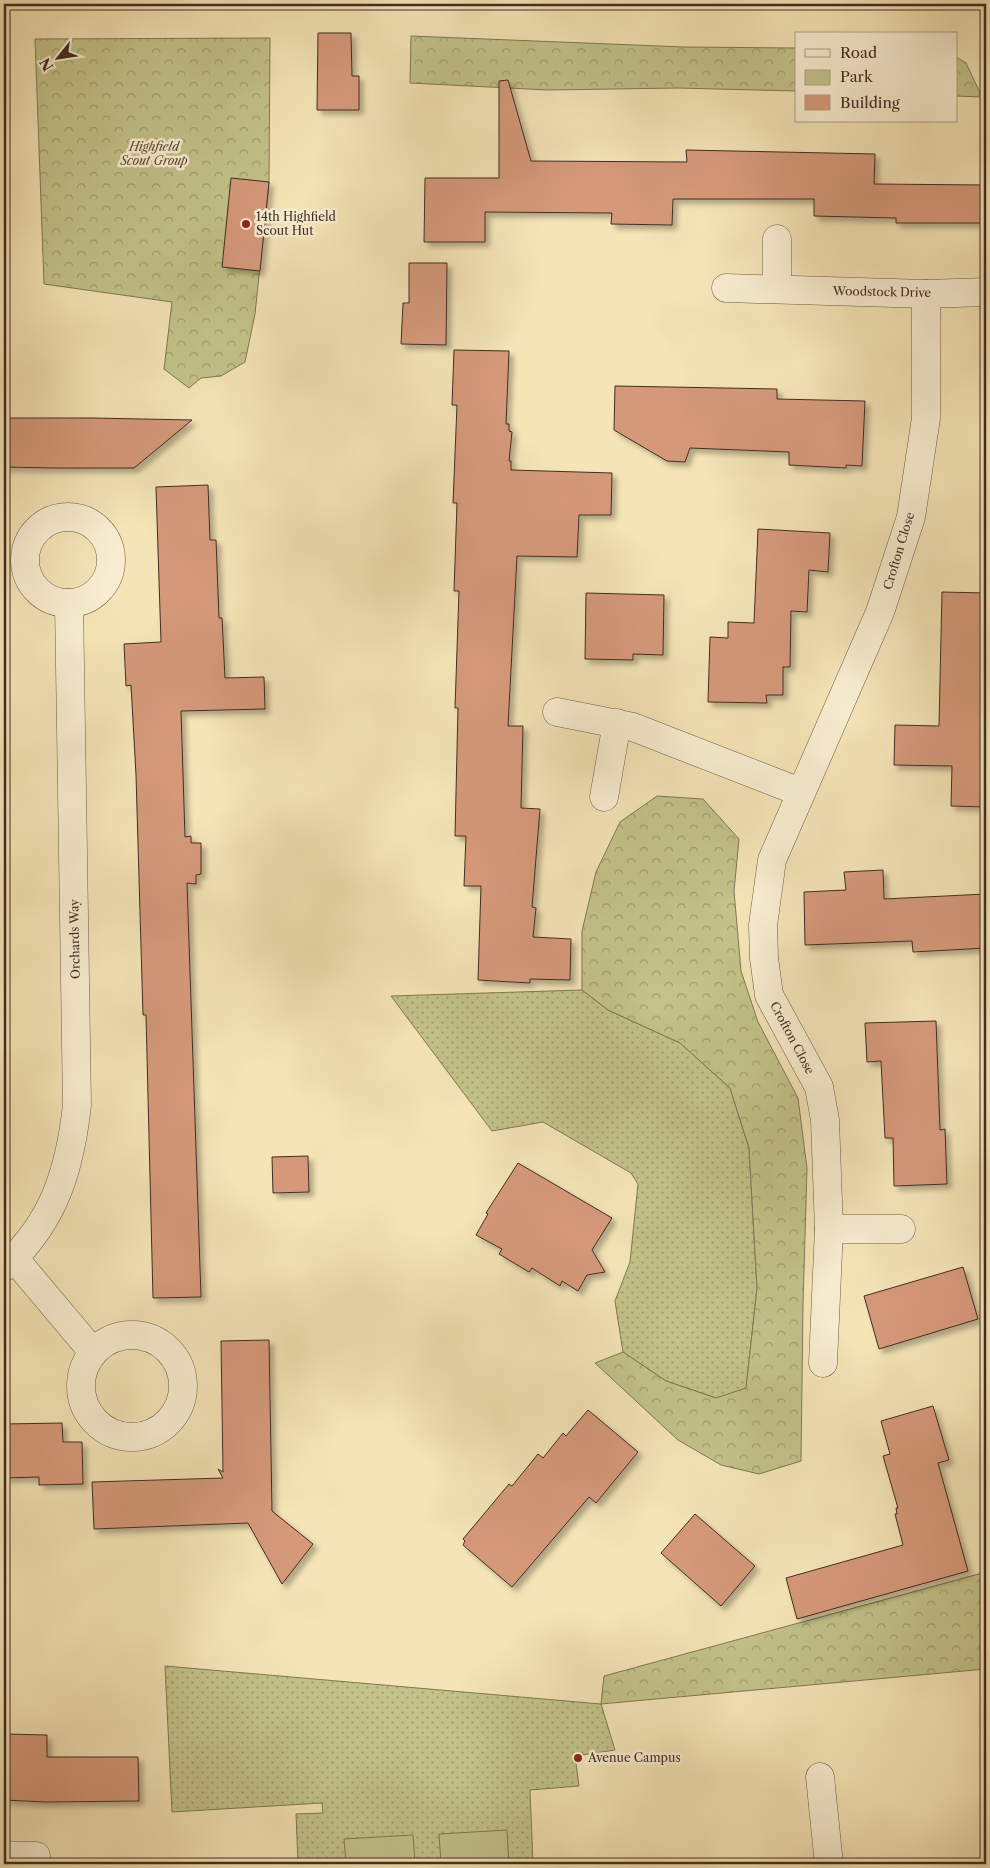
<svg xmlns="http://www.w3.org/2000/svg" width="990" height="1868" viewBox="0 0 990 1868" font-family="'Libre Caslon Text',serif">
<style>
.green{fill:url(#green-dots);stroke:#827756}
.forest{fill:url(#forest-crowns);stroke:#827756}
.pitch{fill:#c2c289;stroke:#827756}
.building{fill:#d5997a;stroke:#432c23;filter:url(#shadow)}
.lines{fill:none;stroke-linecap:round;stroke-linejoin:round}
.minor-casing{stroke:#6f5a48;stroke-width:29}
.minor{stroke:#f8edd0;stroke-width:28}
.poi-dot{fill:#8f2418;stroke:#f8edd0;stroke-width:2}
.labels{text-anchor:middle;stroke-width:5;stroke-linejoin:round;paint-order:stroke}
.park-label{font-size:12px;font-style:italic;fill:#5c4a37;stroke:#f8edd0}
.poi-label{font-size:12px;fill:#432c23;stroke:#f8edd0;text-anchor:start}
.street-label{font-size:12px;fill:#432c23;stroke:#f8edd0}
</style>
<defs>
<pattern id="green-dots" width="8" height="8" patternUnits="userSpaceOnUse" patternTransform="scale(1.25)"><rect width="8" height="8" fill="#c2c289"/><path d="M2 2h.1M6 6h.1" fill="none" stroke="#9f9e70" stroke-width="1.8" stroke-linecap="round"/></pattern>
<pattern id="forest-crowns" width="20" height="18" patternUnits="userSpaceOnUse" patternTransform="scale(1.25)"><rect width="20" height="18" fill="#c2c289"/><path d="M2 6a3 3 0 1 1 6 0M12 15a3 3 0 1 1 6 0" fill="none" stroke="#9f9e70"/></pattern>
<filter id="shadow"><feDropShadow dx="4.5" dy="4.5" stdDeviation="2.5" flood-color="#0004"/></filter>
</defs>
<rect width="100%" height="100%" fill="#f4e4b6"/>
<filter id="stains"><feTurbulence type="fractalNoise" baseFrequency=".004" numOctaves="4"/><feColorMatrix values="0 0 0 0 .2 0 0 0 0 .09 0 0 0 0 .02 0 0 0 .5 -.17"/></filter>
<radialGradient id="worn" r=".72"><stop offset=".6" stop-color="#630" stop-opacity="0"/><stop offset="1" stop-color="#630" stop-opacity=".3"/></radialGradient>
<g class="green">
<polygon points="582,990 608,1010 680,1043 730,1088 749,1148 757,1288 746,1389 716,1398 666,1381 623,1352 615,1301 630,1262 638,1184 631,1173 543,1122 492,1131 391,996"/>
<polygon points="165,1666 601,1704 615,1750 575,1756 579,1786 530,1790 533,1864 298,1864 296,1814 323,1813 322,1803 172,1812"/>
</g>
<g class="forest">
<polygon points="411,36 684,47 796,48 796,91 678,88 548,90 410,83"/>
<polygon points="270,38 269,182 255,314 245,362 221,376 201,378 189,388 164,369 172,302 44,284 35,39"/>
<polygon points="956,57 966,63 982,97 956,96"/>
<polygon points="657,796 703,799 739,839 734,891 741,971 758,1022 798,1098 807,1168 803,1305 801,1461 759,1474 721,1465 678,1440 595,1363 623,1352 666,1381 716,1398 746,1388 757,1288 749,1148 730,1088 680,1043 608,1010 582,990 582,931 596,872 620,822"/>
<polygon points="986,1572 986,1669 601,1704 604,1676"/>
</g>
<g class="pitch">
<polygon points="507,1830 509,1864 441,1864 439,1834"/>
<polygon points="413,1835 415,1864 346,1864 344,1839"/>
</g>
<g class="building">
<polygon points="318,33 351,33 352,76 359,76 359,110 317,110"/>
<polygon points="508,80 531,161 687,162 686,150 875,154 874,184 986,185 986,223 896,223 896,218 814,216 814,199 673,199 672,225 611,224 612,213 485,212 485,242 424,242 425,178 499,178 499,81"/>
<polygon points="231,178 269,182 260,271 222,267"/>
<polygon points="409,263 447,263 446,345 401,344 403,303 409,303"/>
<polygon points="454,350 509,351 506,424 509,424 509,431 512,432 509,461 511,461 511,470 612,473 611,515 579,515 577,557 517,556 508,726 523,726 521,808 540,809 532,907 536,908 533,937 571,939 570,980 530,979 530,983 478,980 481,886 464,886 466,836 455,836 458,708 455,708 459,591 454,591 457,503 453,503 457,405 452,405"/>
<polygon points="615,386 777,389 777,399 865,401 862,466 846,465 846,468 789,465 789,452 690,448 685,462 667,461 614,430"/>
<polygon points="4,418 93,418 192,420 134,468 56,468 4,467"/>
<polygon points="208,485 210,540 216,540 219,618 222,618 225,678 264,677 265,709 181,711 185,837 191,836 191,843 201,843 201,874 196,875 196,884 187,883 201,1297 153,1298 146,1015 143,1015 136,775 131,685 126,686 124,644 161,642 156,487"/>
<polygon points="758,529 830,533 828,572 809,570 807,612 791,611 790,667 783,667 783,695 766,695 767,703 708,702 710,637 728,638 728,622 754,623"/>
<polygon points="942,592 986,593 986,807 951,806 952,766 894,765 895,725 939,726"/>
<polygon points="586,593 664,595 663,655 633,654 633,660 585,659"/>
<polygon points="883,870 884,899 986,894 986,948 913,952 912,941 805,945 804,892 846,890 844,872"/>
<polygon points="936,1021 940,1130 945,1129 947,1184 894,1186 893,1138 885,1138 881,1061 867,1062 865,1023"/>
<polygon points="308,1156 309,1192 273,1193 272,1157"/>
<polygon points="518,1163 612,1218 592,1250 605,1272 587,1275 578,1291 562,1281 560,1286 532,1268 529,1272 499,1254 502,1249 476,1235 488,1214 486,1213"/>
<polygon points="963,1267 978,1319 879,1349 864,1296"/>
<polygon points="269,1340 272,1511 313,1544 282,1584 248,1523 94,1529 92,1482 223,1478 218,1469 223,1472 221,1341"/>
<polygon points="933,1406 949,1460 938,1463 968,1571 797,1619 786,1578 903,1545 895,1514 897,1514 896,1508 898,1508 883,1456 890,1454 881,1421"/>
<polygon points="588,1410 638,1452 596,1503 589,1497 512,1587 463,1545 465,1541 463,1539 509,1484 512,1486 538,1454 543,1458 563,1433 566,1436"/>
<polygon points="62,1423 63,1442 82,1442 83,1484 39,1485 39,1477 4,1478 4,1424"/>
<polygon points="695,1514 755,1566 721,1606 661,1553"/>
<polygon points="4,1734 47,1735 47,1757 138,1757 139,1801 46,1802 4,1800"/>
</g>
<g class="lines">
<defs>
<g id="minor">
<polyline points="726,288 926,294 986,292"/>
<polyline points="777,289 777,239"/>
<circle cx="68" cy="560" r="43"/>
<polyline points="557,712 633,727 800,792"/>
<polyline points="604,797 617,723"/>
<polyline points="829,1229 901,1229"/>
<polyline points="14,1258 93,1352"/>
<path d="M4,1267C54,1223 70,1169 77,1105L69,603"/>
<circle cx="132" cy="1386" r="51"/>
<polyline points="823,1363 829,1229 825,1120 819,1087 769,995 764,958 763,925 772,860 880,612 911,517 926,418 926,294"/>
<polyline points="820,1777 829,1864"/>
<polyline points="4,1856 36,1856"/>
</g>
</defs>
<use href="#minor" class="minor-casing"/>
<use href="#minor" class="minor"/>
</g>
<g class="poi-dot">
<circle cx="246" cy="224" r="5"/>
<circle cx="578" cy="1758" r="5"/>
</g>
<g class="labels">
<g class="park-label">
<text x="154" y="151">Highfield<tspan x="154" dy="14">Scout Group</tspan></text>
</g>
<g class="poi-label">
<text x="256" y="221">14th Highfield<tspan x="256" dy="14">Scout Hut</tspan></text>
<text x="588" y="1762">Avenue Campus</text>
</g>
<g class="street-label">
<text transform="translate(882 292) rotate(1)" y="4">Woodstock Drive</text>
<text transform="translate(899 551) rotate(-73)" y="4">Crofton Close</text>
<text transform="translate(75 939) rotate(-91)" y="4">Orchards Way</text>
<text transform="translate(792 1038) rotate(62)" y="4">Crofton Close</text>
</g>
</g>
<rect width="990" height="1868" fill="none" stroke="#f4e4b6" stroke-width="20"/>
<rect x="5" y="5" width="980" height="1858" fill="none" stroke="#432c23" stroke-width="2.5"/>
<rect x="10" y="10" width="970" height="1848" fill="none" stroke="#432c23"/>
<rect x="795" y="32" width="162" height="90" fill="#f8edd0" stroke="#b0a08b"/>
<rect x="805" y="49" width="25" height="8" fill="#f8edd0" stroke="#b0a08b"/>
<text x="840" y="58" font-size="15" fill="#432c23">Road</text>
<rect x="805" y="70" width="25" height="15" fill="#c2c289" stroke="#b0a08b"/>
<text x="840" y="82" font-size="15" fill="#432c23">Park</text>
<rect x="805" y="95" width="25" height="15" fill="#d5997a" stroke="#b0a08b"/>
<text x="840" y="108" font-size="15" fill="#432c23">Building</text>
<g transform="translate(58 58) rotate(240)" stroke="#f8edd0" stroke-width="4" paint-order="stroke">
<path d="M0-4L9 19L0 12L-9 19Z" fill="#432c23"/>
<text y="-8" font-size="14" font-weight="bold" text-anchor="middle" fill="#432c23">N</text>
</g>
<rect width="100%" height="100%" filter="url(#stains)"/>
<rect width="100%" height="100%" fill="url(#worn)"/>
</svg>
